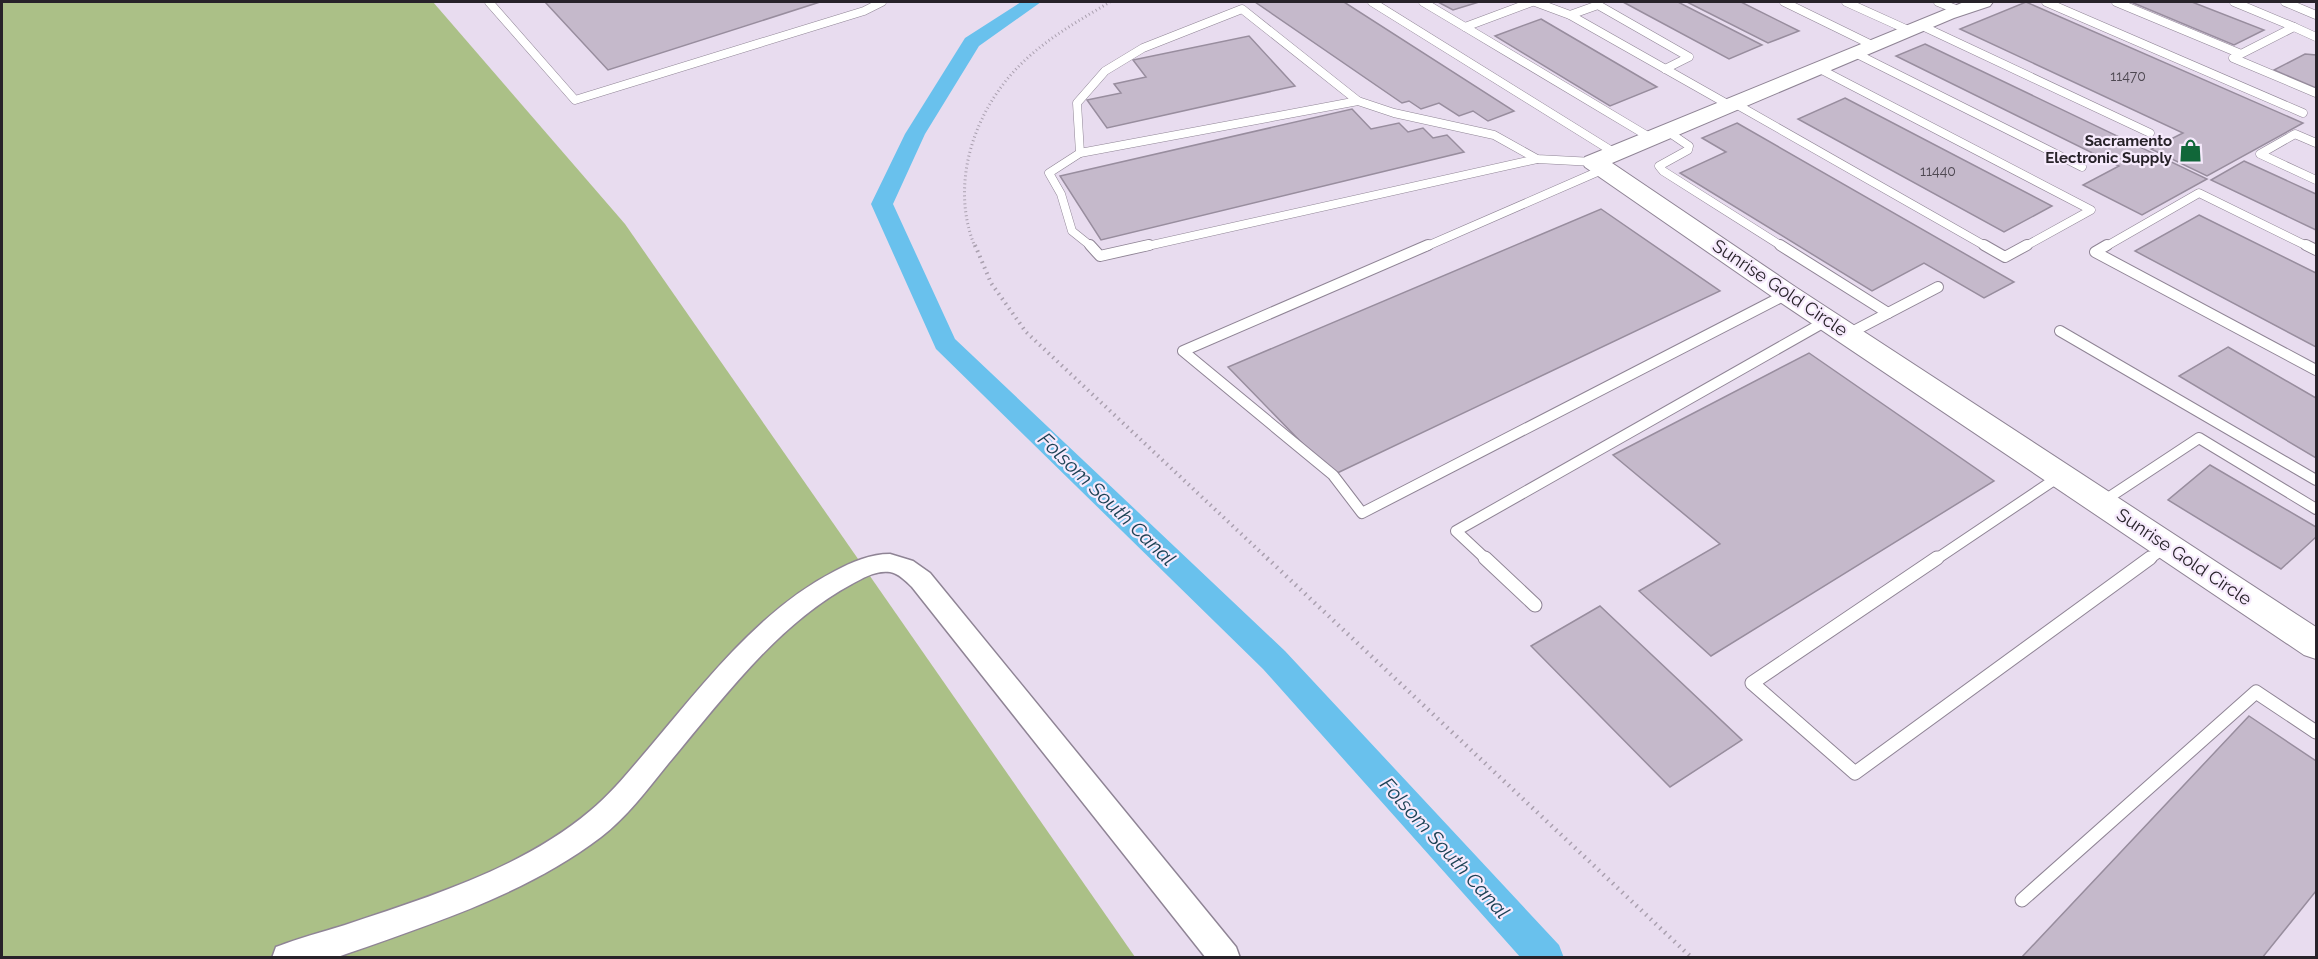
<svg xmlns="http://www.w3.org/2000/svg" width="2318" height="959" viewBox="0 0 2318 959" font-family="Raleway,sans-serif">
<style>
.green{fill:#abc087}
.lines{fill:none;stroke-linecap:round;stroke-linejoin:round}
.canal{fill:#69c1ed;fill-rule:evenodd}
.building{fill:#c5b9cb;stroke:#988d9e;stroke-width:1.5}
.lane-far2-casing{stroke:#8f8495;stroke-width:9}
.lane-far1-casing{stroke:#8f8495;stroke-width:12}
.lane-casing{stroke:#8f8495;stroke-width:15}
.street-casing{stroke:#8f8495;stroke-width:3}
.secondary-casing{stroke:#8f8495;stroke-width:2}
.path-far2{stroke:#aaa0af;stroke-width:3;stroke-dasharray:1 3;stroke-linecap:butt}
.path-far1{stroke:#aaa0af;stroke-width:4;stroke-dasharray:1.5 4.5;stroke-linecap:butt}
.path{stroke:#aaa0af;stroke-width:4.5;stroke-dasharray:1.5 5;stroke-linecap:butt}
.lane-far2{stroke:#fff;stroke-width:8}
.lane-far1{stroke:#fff;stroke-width:10}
.lane{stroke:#fff;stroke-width:13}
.street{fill:#fff;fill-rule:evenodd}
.secondary{fill:#fff;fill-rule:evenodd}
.labels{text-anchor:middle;stroke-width:4.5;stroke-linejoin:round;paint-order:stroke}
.far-number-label{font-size:14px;fill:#4e4852}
.far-poi-label{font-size:15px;font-weight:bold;fill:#272229;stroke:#f6eafc;text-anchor:end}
.street-label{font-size:18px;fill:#272229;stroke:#f6eafc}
.water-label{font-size:20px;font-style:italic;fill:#1c4255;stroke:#f6eafc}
</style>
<rect width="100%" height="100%" fill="#e8dcef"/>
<polygon class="green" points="2,2 433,2 625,224 1135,957 2,958"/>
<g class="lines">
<polygon class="canal" points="1021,2 1041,2 979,46 925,134 893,204 955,339 1285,651 1559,945 1564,958 1521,958 1263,669 936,349 871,204 905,134 965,38"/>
</g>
<g class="building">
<polygon points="545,2 820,2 608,70"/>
<polygon points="1255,2 1344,2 1514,111 1488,121 1473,111 1459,116 1439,103 1421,109 1409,101 1402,103"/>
<polygon points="1438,2 1479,2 1453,10"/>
<polygon points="1623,2 1678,2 1762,45 1729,59"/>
<polygon points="1687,2 1741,2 1799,31 1768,43"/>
<polygon points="2026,2 2303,123 2207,176 2151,149 2183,133 1960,29"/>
<polygon points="2131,2 2192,2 2264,30 2234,45"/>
<polygon points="1541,19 1657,87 1610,106 1495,36"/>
<polygon points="1249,36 1295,86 1107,128 1087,100 1121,93 1114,84 1146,77 1133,60"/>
<polygon points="1925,44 2207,179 2142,215 2083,185 2119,166 1896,56"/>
<polygon points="2305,54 2316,55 2316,88 2274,70"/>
<polygon points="1845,98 2052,206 2004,232 1798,119"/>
<polygon points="1352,109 1371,129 1399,123 1408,132 1423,128 1433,138 1447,135 1464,152 1101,240 1060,176"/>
<polygon points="1737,123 2014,282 1984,298 1924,263 1872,291 1680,173 1726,152 1702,138"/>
<polygon points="2244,161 2316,194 2316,230 2211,180"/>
<polygon points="1601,209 1720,291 1333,475 1228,367"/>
<polygon points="2199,215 2316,273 2316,347 2135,251"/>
<polygon points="2228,347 2316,398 2316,458 2179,376"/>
<polygon points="1809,353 1994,481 1711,656 1639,591 1720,544 1613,455"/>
<polygon points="2210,465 2316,527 2316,537 2281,569 2168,500"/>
<polygon points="1600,606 1742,740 1670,787 1531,646"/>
<polygon points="2249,716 2316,761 2316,891 2262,958 2021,958"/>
</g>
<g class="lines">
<defs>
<g id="lane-far2">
<polyline points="489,2 575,100 864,11 882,2"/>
<polyline points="1372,2 1615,153"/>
<polyline points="1423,2 1465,27 1532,2"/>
<polyline points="1535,2 1570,15 1729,105"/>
<polyline points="1784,2 1872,45"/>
<polyline points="1846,2 1908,30"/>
<polyline points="1938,2 1958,10"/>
<polyline points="2046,2 2303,113"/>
<polyline points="2116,2 2241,54 2294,27 2234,2"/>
<polyline points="2285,2 2316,15"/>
<polygon points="1242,9 1358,101 1080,153 1077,103 1105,71 1143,48"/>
<polyline points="1570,15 1598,5 1689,57 1665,69"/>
<polyline points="1920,25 2150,133"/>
<polyline points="1465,27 1651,138"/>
<polyline points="2294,27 2316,37"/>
<polyline points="1855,53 2082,167"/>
<polyline points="2238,56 2233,58 2316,93"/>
<polyline points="1818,68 2091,210 2024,247"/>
<polyline points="1358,101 1394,113 1494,135 1537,159 1594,162"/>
<polyline points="1734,103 1987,247"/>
<polyline points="1667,131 1689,146 1688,150 1659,166 1663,171 1783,247"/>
<polyline points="2316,143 2295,134 2260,154 2316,180"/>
<polyline points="1080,153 1049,173 1061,194 1072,231 1092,247"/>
<polyline points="1143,247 1537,159"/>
<polyline points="1425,247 1604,169"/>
<polyline points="2105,247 2199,193 2309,247"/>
</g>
<g id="lane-far1">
<polyline points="1090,245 1100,256 1149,245"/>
<polyline points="1428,245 1183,351 1333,475 1362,513 1787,294"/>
<polyline points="1780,245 1888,313"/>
<polyline points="1984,245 2005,257 2027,245"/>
<polyline points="2107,245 2095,252 2316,370"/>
<polyline points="2306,245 2316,250"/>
<polyline points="2060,331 2316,480"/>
<polyline points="1848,334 1938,287"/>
<polyline points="2102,502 2199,438 2316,509"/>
<polyline points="1487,560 1456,531 1828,320"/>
<polyline points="1935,560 2060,476"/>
<polyline points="2148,560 2166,547"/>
</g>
<g id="lane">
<polyline points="1485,558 1535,605"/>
<polyline points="1937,558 1752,683 1855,773 2150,558"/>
<polyline points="2022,900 2256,692 2316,732"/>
</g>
<path id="street" d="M890,554L913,561L930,573L1236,947L1240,958H1206L912,587C906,581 898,573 890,572C876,570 863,578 852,584C776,625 722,700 668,764C647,790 627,817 601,837C526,894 434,923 346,954L335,958H272L276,947C299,938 322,932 345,925C429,897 521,869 590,811C612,793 630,770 649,748C703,684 759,610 835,571C852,562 870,554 890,554Z"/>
<polygon id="secondary" points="1964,2 1993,2 1990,6 1954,18 1612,163 1797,288 2316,627 2316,659 2304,655 1777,300 1585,167 1582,162 1585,157"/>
</defs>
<use href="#lane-far2" class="lane-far2-casing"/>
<use href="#lane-far1" class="lane-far1-casing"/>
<use href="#lane" class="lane-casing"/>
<use href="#street" class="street-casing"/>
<use href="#secondary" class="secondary-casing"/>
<path class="path-far2" d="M975,247C949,184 974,111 1020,65C1046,39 1078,21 1110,2"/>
<polyline class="path-far1" points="975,245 991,283 1026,332 1269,560"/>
<polyline class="path" points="1267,558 1692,958"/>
<use href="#lane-far2" class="lane-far2"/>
<use href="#lane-far1" class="lane-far1"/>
<use href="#lane" class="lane"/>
<use href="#street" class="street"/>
<use href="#secondary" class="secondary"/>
</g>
<defs>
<symbol id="shop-bare" viewBox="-9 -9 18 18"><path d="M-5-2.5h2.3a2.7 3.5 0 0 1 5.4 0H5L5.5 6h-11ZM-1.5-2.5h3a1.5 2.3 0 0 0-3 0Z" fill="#106739" stroke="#f6eafc" stroke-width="2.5" paint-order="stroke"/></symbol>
</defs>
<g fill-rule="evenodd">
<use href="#shop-bare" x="2174" y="134" width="33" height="33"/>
</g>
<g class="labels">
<g class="far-number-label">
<text x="2128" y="81">11470</text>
<text x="1938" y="176">11440</text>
</g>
<g class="far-poi-label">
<text x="2172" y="146">Sacramento<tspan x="2172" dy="17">Electronic Supply</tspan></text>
</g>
<g class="street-label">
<text transform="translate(1780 288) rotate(34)" y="6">Sunrise Gold Circle</text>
<text transform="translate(2184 557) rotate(34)" y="6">Sunrise Gold Circle</text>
</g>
<g class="water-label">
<text transform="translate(1107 499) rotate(44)" y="7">Folsom South Canal</text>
<text transform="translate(1445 848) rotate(48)" y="7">Folsom South Canal</text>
</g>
</g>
<rect width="2318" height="959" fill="none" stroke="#272229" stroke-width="6"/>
</svg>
